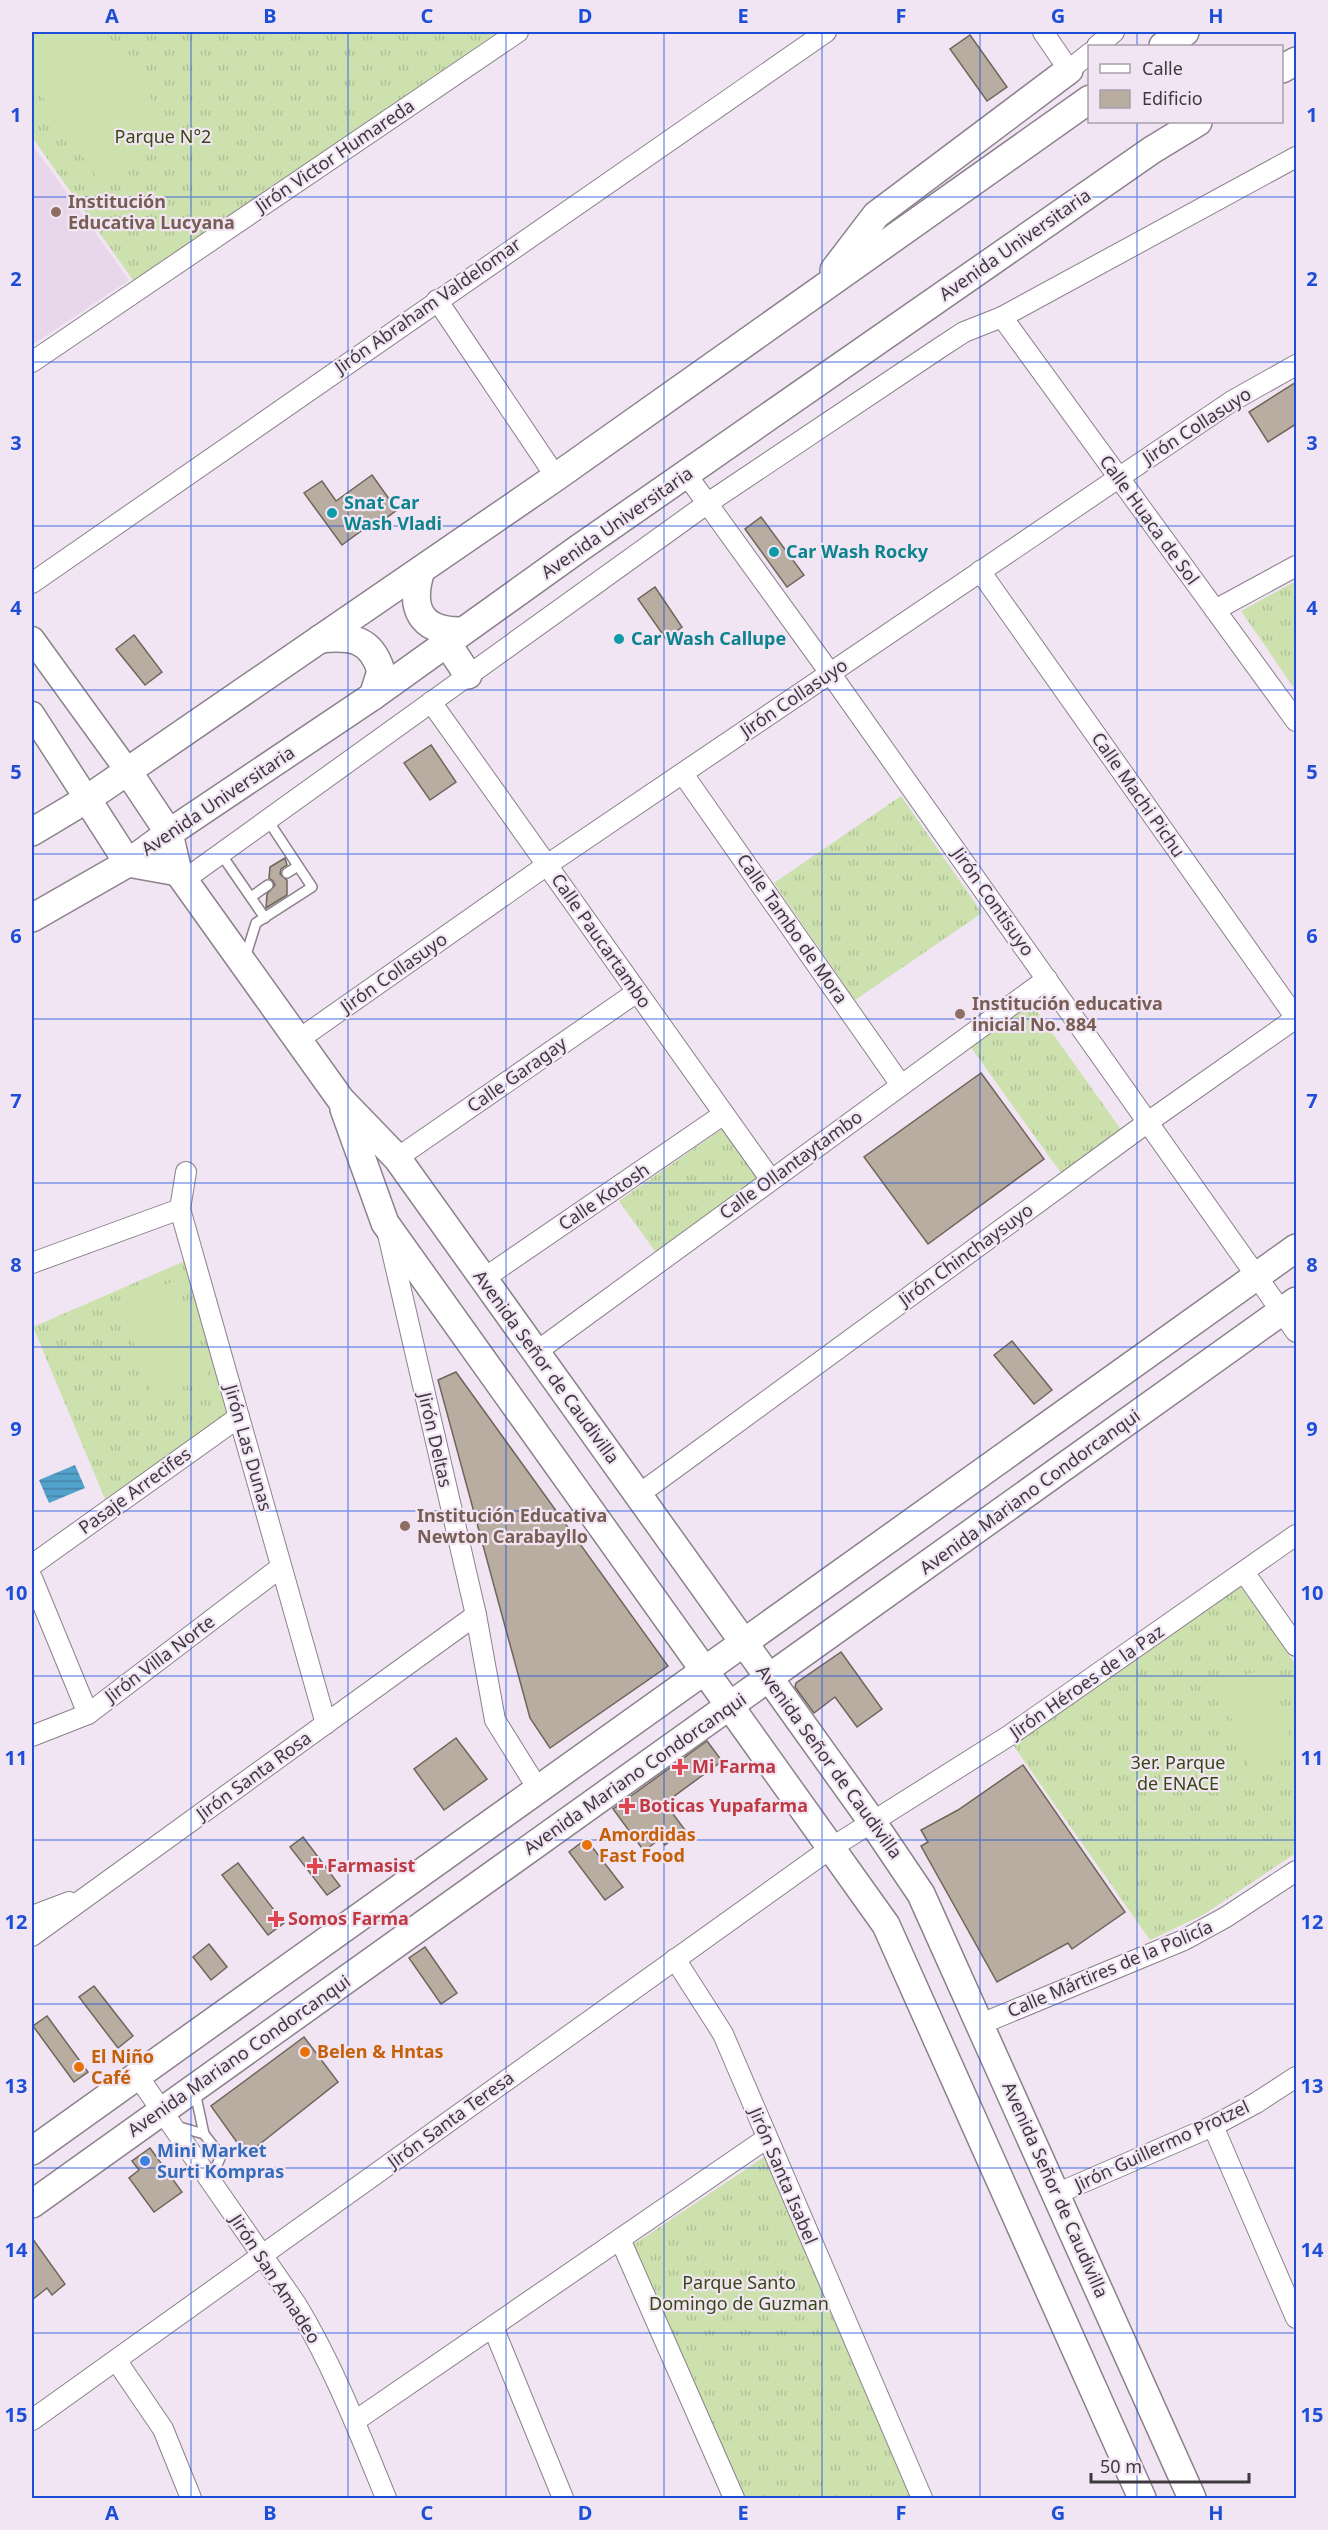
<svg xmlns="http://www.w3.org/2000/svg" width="1328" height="2530" viewBox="0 0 1328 2530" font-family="'Noto Sans',sans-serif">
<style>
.built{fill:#e8d7ea}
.grass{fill:url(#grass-tufts)}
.pitch{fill:#cce1ad}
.water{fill:url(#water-rules)}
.building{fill:#b8ada0;stroke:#6f655a;stroke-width:1.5}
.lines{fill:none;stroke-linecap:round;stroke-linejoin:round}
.service-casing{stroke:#8c818d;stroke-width:12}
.minor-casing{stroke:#8c818d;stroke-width:22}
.tertiary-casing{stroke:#8c818d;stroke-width:27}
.secondary-casing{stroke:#8c818d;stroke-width:30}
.service{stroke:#fff;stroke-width:9}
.minor{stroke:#fff;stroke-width:20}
.tertiary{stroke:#fff;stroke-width:24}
.secondary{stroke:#fff;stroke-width:27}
.grid{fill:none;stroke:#1d4ed8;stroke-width:1.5;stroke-opacity:0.55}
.education-dot{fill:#8d6e63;stroke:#f1e5f3;stroke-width:2}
.culture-dot{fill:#0f9aa8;stroke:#f1e5f3;stroke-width:2}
.health-dot{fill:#e0444e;stroke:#f1e5f3;stroke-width:2}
.food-dot{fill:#e8710a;stroke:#f1e5f3;stroke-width:2}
.shop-dot{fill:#3f7fe0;stroke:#f1e5f3;stroke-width:2}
.labels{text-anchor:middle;stroke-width:4.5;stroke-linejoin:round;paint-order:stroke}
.park-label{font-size:18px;fill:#364714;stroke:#f1e5f3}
.street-label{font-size:18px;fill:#3e393e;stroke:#f1e5f3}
.education-label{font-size:18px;font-weight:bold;fill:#785e54;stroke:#f1e5f3;text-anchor:start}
.culture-label{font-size:18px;font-weight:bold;fill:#0d838f;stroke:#f1e5f3;text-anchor:start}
.health-label{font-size:18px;font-weight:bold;fill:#be3a42;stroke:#f1e5f3;text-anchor:start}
.food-label{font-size:18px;font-weight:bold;fill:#c56008;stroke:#f1e5f3;text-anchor:start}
.shop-label{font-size:18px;font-weight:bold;fill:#366cbe;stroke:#f1e5f3;text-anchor:start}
.neatline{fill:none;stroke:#1d4ed8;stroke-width:2}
.grid-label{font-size:20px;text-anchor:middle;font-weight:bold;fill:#1d4ed8}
</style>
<defs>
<pattern id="grass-tufts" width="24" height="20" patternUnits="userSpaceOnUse" patternTransform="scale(1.5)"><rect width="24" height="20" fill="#cce1ad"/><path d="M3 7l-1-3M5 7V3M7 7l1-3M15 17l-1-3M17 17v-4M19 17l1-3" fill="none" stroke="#b0c296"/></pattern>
<pattern id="water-rules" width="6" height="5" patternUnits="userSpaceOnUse" patternTransform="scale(1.5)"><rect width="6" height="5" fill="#52a1cb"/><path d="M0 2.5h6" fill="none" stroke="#4584a6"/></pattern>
</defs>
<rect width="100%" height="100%" fill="#f1e5f3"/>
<polygon class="built" points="32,144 129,280 32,345"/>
<g class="grass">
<polygon points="32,32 506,32 135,283 32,137"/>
<polygon points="1296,581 1296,691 1241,611"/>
<polygon points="901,796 982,913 855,1000 774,883"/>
<polygon points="1031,1003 1122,1131 1061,1173 970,1046"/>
<polygon points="723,1128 760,1182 657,1254 619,1201"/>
<polygon points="187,1260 229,1415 105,1499 33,1327"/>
<polygon points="1240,1585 1296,1665 1296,1853 1203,1915 1150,1940 1013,1745"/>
<polygon points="764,2157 913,2498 745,2498 633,2245"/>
</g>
<g class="pitch">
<polygon points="32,32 105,32 174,132 100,182 32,82"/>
<polygon points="176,1281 209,1379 152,1397 119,1300"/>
<polygon points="1266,1668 1295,1751 1249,1767 1219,1684"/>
</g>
<polygon class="water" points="75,1465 85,1488 49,1503 39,1480"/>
<g class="building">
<polygon points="970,35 1007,87 987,101 950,49"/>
<polygon points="1296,382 1296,424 1268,442 1249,412"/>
<polygon points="372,475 397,510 382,521 379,518 342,545 304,493 322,481 336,501"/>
<polygon points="761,517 804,575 787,587 745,529"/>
<polygon points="655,587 682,627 666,639 638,599"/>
<polygon points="134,635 162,672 145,685 116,649"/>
<polygon points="431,745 456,782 430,800 404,763"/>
<polygon points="285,858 287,865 281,869 280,874 287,880 287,895 266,908 267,894 275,885 273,881 269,878 270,867"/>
<polygon points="981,1073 1044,1159 928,1244 864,1157"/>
<polygon points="1012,1341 1052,1390 1034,1404 994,1355"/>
<polygon points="456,1372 668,1666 550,1748 530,1718 438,1380"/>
<polygon points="841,1652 882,1709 857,1727 835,1697 814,1713 795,1687 796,1683"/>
<polygon points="456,1738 487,1779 444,1810 414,1769"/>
<polygon points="707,1741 722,1761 665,1803 685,1830 665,1845 660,1839 644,1851 613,1809"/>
<polygon points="1023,1765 1125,1912 1072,1949 1068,1943 997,1982 921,1846 928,1842 921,1830 958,1810"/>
<polygon points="303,1837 340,1886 327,1895 290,1847"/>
<polygon points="586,1839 623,1887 605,1900 569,1852"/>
<polygon points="238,1863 284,1923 268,1935 222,1875"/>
<polygon points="209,1944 227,1967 211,1980 193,1957"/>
<polygon points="425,1947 457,1993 441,2004 409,1958"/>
<polygon points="94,1986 133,2036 118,2048 79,1997"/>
<polygon points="47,2016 88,2072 74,2082 33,2026"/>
<polygon points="304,2037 338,2082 246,2155 211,2106"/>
<polygon points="150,2148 182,2192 154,2212 129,2178 139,2170 132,2161"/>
<polygon points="32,2238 65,2284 52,2295 47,2288 32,2300"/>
</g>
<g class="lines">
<defs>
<g id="service">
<polyline points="221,854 265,918"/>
<polyline points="287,873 298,866"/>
<polyline points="251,897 268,885"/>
<polyline points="245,958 256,923 312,887 267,819"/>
<polyline points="195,2092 204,2134"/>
<polyline points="176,2126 204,2134 221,2156 210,2180"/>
</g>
<g id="minor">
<polyline points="1043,32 1069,70 1090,53"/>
<polyline points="1097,46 1114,32"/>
<polyline points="437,300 556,477"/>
<polyline points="1002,317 1296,721"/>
<polyline points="32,362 518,32"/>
<polyline points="686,474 830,673 1296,1332"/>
<polyline points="980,571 1296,1018"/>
<polyline points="32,583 826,32"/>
<polyline points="1215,610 1296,566"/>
<polyline points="431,702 771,1180"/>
<polyline points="683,774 901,1085"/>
<polyline points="184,880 708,503 941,347 964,332 1002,317 1296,157"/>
<polyline points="298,1040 547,865 1232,401 1296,365"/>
<polyline points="397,1158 637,992"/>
<polyline points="186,1172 180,1209 326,1724"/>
<polyline points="388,1234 476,1615 495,1720 538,1789"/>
<polyline points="32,1263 180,1209"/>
<polyline points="483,1279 724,1114"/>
<polyline points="536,1352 1047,979"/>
<polyline points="638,1495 1148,1122 1296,1018"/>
<polyline points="32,1565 239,1417"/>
<polyline points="1244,1572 1296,1646"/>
<polyline points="32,1578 88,1714"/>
<polyline points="32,1736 88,1714 281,1567"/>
<polyline points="32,1916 69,1902"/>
<polyline points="32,1936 476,1615"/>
<polyline points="675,1959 723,2034 922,2498"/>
<polyline points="981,2024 1184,1940 1226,1917 1296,1871"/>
<path d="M137,2075L296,2304C333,2365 359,2432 386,2498"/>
<polyline points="1213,2126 1296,2318"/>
<polyline points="1056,2194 1213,2126 1256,2103 1296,2077"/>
<polyline points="620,2239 734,2498"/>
<polyline points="493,2327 563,2498"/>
<polyline points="116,2360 163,2429 191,2498"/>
<polyline points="32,2420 831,1848 1010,1735 1296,1535"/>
<polyline points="355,2421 767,2138"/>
</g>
<g id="tertiary">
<polyline points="32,639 127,770"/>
<polyline points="32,714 87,799"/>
</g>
<g id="secondary">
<polyline points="1163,46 1185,32"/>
<polyline points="1282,69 1296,61"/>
<polyline points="834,270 876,215 1069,70"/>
<path d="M421,570C409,608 420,632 462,631"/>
<path d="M320,639C351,636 371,638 381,671L373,696"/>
<polyline points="447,643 468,675"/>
<polyline points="127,770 169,833 178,872 341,1100 397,1158 873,1823 921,1894 1192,2498"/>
<polyline points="87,799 128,863 178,872"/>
<polyline points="32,832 87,799 556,477 1090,99"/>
<polyline points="32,918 128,863 169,833 373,696 578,549 1152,150 1198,122"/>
<polyline points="344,1109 385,1223 886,1925 1142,2498"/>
<polyline points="32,2151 1296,1248"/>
<polyline points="32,2204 1296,1301"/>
</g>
</defs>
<use href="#service" class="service-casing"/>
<use href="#minor" class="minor-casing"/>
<use href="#tertiary" class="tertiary-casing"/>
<use href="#secondary" class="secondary-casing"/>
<use href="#service" class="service"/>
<use href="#minor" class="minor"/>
<use href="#tertiary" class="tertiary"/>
<use href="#secondary" class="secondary"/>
</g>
<path class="grid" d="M191,32V2498M348,32V2498M506,32V2498M664,32V2498M822,32V2498M980,32V2498M1137,32V46M1137,122V2498M32,197H1296M32,362H1296M32,526H1296M32,690H1296M32,854H1296M32,1019H1296M32,1183H1296M32,1347H1296M32,1511H1296M32,1676H1296M32,1840H1296M32,2004H1296M32,2168H1296M32,2333H1296"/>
<g class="education-dot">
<circle cx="56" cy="212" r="6"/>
<circle cx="960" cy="1014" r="6"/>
<circle cx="405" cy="1526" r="6"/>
</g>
<g class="culture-dot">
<circle cx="332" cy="513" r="6"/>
<circle cx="774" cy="552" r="6"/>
<circle cx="619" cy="639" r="6"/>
</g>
<g class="health-dot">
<path d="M677 1758h6v6h6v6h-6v6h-6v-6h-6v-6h6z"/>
<path d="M624 1797h6v6h6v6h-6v6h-6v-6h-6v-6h6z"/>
<path d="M312 1857h6v6h6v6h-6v6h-6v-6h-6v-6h6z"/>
<path d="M273 1910h6v6h6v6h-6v6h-6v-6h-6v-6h6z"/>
</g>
<g class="food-dot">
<circle cx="587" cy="1845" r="6"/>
<circle cx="305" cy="2052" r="6"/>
<circle cx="79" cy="2067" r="6"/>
</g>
<circle class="shop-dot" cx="145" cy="2161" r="6"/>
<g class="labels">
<g class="park-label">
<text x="163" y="143">Parque N°2</text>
<text x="1178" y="1769">3er. Parque<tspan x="1178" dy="21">de ENACE</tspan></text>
<text x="739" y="2289">Parque Santo<tspan x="739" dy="21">Domingo de Guzman</tspan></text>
</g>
<g class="street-label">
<text transform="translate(335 156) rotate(-34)" y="6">Jirón Victor Humareda</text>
<text transform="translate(1015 245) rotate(-35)" y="6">Avenida Universitaria</text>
<text transform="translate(428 306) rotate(-35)" y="6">Jirón Abraham Valdelomar</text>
<text transform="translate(1197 426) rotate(-33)" y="6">Jirón Collasuyo</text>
<text transform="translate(1149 520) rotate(54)" y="6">Calle Huaca de Sol</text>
<text transform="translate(617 523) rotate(-35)" y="6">Avenida Universitaria</text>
<text transform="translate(794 698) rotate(-34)" y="6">Jirón Collasuyo</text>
<text transform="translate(1138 795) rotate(55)" y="6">Calle Machi Pichu</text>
<text transform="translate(218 801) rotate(-34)" y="6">Avenida Universitaria</text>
<text transform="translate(993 902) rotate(55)" y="6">Jirón Contisuyo</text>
<text transform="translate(792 929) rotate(55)" y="6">Calle Tambo de Mora</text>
<text transform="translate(601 941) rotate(55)" y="6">Calle Paucartambo</text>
<text transform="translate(394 973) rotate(-35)" y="6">Jirón Collasuyo</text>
<text transform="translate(517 1075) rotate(-35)" y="6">Calle Garagay</text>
<text transform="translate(791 1165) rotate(-36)" y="6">Calle Ollantaytambo</text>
<text transform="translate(604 1197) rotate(-34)" y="6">Calle Kotosh</text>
<text transform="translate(966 1255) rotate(-36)" y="6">Jirón Chinchaysuyo</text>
<text transform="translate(546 1367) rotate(54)" y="6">Avenida Señor de Caudivilla</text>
<text transform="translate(435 1440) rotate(77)" y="6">Jirón Deltas</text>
<text transform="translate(248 1448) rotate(74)" y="6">Jirón Las Dunas</text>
<text transform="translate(135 1491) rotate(-36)" y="6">Pasaje Arrecifes</text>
<text transform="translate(1030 1492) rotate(-36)" y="6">Avenida Mariano Condorcanqui</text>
<text transform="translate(160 1659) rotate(-37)" y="6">Jirón Villa Norte</text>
<text transform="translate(1087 1682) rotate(-35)" y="6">Jirón Héroes de la Paz</text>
<text transform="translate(829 1762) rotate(54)" y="6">Avenida Señor de Caudivilla</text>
<text transform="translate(635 1774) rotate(-35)" y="6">Avenida Mariano Condorcanqui</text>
<text transform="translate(254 1776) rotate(-36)" y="6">Jirón Santa Rosa</text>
<text transform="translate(1110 1969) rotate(-23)" y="6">Calle Mártires de la Policía</text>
<text transform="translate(239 2056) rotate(-35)" y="6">Avenida Mariano Condorcanqui</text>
<text transform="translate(451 2120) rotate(-36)" y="6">Jirón Santa Teresa</text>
<text transform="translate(1162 2146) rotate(-25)" y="6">Jirón Guillermo Protzel</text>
<text transform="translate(783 2176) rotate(67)" y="6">Jirón Santa Isabel</text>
<text transform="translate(1055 2190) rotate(66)" y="6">Avenida Señor de Caudivilla</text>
<text transform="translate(275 2279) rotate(57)" y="6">Jirón San Amadeo</text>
</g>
<g class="education-label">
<text x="68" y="208">Institución<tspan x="68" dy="21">Educativa Lucyana</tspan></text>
<text x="972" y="1010">Institución educativa<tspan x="972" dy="21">inicial No. 884</tspan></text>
<text x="417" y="1522">Institución Educativa<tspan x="417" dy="21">Newton Carabayllo</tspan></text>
</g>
<g class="culture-label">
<text x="344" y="509">Snat Car<tspan x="344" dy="21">Wash Vladi</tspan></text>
<text x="786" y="558">Car Wash Rocky</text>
<text x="631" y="645">Car Wash Callupe</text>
</g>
<g class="health-label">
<text x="692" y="1773">Mi Farma</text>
<text x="639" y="1812">Boticas Yupafarma</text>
<text x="327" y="1872">Farmasist</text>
<text x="288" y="1925">Somos Farma</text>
</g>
<g class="food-label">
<text x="599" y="1841">Amordidas<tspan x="599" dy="21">Fast Food</tspan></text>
<text x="317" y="2058">Belen &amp; Hntas</text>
<text x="91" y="2063">El Niño<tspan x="91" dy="21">Café</tspan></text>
</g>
<g class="shop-label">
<text x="157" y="2157">Mini Market<tspan x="157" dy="21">Surti Kompras</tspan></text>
</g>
</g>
<rect width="1328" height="2530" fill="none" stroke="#f1e5f3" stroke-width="66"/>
<rect x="1088" y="45" width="195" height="78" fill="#f1e5f3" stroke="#a9a0ab" stroke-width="1.5"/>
<rect x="1100" y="64" width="30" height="9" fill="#ffffff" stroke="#a9a0ab" stroke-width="1.5"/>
<text x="1142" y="75" font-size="18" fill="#3e393e">Calle</text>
<rect x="1100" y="90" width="30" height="18" fill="#b8ada0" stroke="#a9a0ab" stroke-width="1.5"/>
<text x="1142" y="105" font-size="18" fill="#3e393e">Edificio</text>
<path d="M1091 2473v9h158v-9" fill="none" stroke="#3e393e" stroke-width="3"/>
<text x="1100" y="2473" font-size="18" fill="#3e393e" stroke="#f1e5f3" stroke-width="4.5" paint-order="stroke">50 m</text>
<rect x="33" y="33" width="1262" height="2464" class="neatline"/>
<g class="grid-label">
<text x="112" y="23">A</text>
<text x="270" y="23">B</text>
<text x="427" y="23">C</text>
<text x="585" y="23">D</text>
<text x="743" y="23">E</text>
<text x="901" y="23">F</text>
<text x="1058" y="23">G</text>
<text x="1216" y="23">H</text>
<text x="16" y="122">1</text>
<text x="1312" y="122">1</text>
<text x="16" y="286">2</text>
<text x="1312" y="286">2</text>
<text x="16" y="450">3</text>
<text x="1312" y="450">3</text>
<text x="16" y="615">4</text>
<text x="1312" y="615">4</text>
<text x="16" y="779">5</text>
<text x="1312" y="779">5</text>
<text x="16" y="943">6</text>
<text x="1312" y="943">6</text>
<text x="16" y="1108">7</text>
<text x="1312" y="1108">7</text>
<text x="16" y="1272">8</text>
<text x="1312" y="1272">8</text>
<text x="16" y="1436">9</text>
<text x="1312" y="1436">9</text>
<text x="16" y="1600">10</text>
<text x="1312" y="1600">10</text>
<text x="16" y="1765">11</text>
<text x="1312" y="1765">11</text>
<text x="16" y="1929">12</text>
<text x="1312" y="1929">12</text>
<text x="16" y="2093">13</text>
<text x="1312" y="2093">13</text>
<text x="16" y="2257">14</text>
<text x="1312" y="2257">14</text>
<text x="16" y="2422">15</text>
<text x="1312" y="2422">15</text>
<text x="112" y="2520">A</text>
<text x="270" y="2520">B</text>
<text x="427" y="2520">C</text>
<text x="585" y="2520">D</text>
<text x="743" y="2520">E</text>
<text x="901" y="2520">F</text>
<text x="1058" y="2520">G</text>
<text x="1216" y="2520">H</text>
</g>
</svg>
